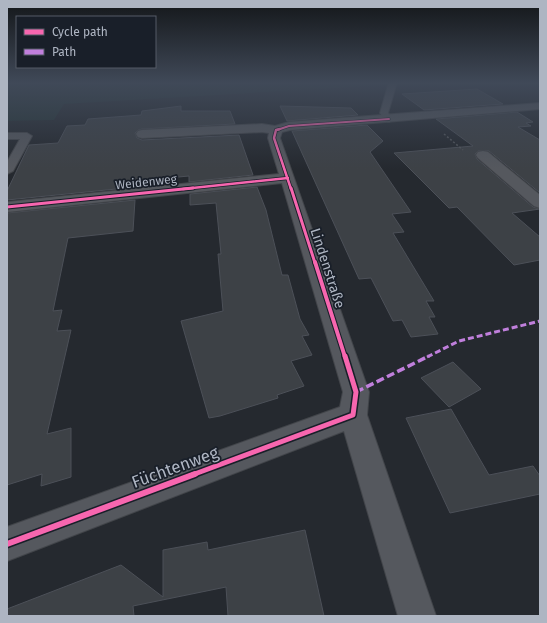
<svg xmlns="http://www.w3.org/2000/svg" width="547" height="623" viewBox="0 0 547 623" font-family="'Fira Sans',sans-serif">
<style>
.green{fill:#253436}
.building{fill:#3d4146;stroke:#4c5058}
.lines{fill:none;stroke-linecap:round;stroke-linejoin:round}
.lane-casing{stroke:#42454a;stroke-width:2}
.street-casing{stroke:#42454a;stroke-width:2}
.path{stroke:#53575c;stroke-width:1.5;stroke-dasharray:2 2;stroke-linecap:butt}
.lane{fill:#55585e;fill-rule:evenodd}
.street{fill:#55585e;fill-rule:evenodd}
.quiet-far1{stroke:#c07fdc;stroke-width:3;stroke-dasharray:6 3;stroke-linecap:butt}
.quiet{stroke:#c07fdc;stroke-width:3.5;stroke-dasharray:8 3.5;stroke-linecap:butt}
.cycleway-far5-casing{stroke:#191f29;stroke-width:3}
.cycleway-far4-casing{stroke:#191f29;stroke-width:4}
.cycleway-far3-casing{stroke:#191f29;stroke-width:5}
.cycleway-far2-casing{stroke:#191f29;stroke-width:6}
.cycleway-far1-casing{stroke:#191f29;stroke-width:8}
.cycleway-casing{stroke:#191f29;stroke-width:9}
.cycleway-far5{stroke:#f766af;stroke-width:2}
.cycleway-far4{stroke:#f766af;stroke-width:2.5}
.cycleway-far3{stroke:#f766af;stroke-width:3}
.cycleway-far2{stroke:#f766af;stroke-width:4}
.cycleway-far1{stroke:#f766af;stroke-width:5}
.cycleway{stroke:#f766af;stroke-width:6}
.labels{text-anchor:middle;stroke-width:3.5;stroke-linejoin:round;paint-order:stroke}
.far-street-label{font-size:12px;fill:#aeb5c2;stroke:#191f29}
.street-label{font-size:14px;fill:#aeb5c2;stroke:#191f29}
.near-street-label{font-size:17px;fill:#aeb5c2;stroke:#191f29}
</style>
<rect width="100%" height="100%" fill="#25292f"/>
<polygon class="green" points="7,82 386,82 385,85 64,104 54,120 7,121"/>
<g class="building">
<polygon points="477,89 503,104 424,110 402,94"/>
<polygon points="181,106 181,111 230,111 235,124 142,129 138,130 135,133 137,138 142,140 239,135 253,175 189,182 189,176 136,181 136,187 7,200 7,191 29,145 58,143 67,126 85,125 88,119 141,115 142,111"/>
<polygon points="280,106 351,108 358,115 287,121"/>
<polygon points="517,112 533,122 526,123 531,126 518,127 540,140 540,193 489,151 478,151 475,154 477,159 533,207 540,209 512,213 540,237 540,260 514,265 457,207 449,208 394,153 473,146 436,119"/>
<polygon points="367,125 383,141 370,152 411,212 392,214 404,232 393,233 434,301 426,301 435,317 429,317 438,334 411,337 402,320 393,321 371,278 359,279 292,131"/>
<polygon points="257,187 266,210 282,275 288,275 300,319 309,335 302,336 312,355 291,361 304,386 277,395 278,398 220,416 209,418 181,321 223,311 218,254 221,254 216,203 190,205 190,194"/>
<polygon points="135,200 133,231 68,238 53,311 62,310 57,331 71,330 47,434 71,428 71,477 41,486 42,474 7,485 7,213"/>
<polygon points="453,362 481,389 449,407 421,378"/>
<polygon points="451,409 489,475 533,466 540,476 540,494 450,513 406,418"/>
<polygon points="305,530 324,616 228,616 226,587 133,606 134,616 7,616 7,609 121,565 163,597 163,550 207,542 208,550"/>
</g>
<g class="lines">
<defs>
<g id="lane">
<polygon points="389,82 397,82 388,113 394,119 389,122 386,121 380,113"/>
<polygon points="7,133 27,133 32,136 13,171 7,174 7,162 20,139 7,139"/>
</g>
<g id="street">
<polygon points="540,103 540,109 290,130 282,132 280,138 369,392 367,415 436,616 398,616 344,431 7,561 7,527 340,407 343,392 282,183 7,212 7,202 279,174 268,138 269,133 262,132 142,138 138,137 136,134 138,131 142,130 262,124 275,126 289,122"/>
<polygon points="483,151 488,152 540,195 540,208 534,206 478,158 476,155 478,152"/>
</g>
</defs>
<use href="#lane" class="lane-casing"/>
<use href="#street" class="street-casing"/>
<polyline class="path" points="444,134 463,150"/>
<use href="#lane" class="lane"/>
<use href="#street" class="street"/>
<polyline class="quiet-far1" points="427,357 459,341 540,321"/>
<polyline class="quiet" points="356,392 429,356"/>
<defs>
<polyline id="cycleway-far5" points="277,130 289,126 389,119"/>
<g id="cycleway-far4">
<polyline points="280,129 276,130 274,138 291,189"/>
<polyline points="183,189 288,178"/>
</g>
<g id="cycleway-far3">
<polyline points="291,188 315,263"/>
<polyline points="7,207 193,188"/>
</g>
<polyline id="cycleway-far2" points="315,262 345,357"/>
<polyline id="cycleway-far1" points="192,475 353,415 356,392 345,356"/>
<polyline id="cycleway" points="7,544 195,474"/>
</defs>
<use href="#cycleway-far5" class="cycleway-far5-casing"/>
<use href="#cycleway-far4" class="cycleway-far4-casing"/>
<use href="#cycleway-far3" class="cycleway-far3-casing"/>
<use href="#cycleway-far2" class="cycleway-far2-casing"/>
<use href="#cycleway-far1" class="cycleway-far1-casing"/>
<use href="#cycleway" class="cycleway-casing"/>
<use href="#cycleway-far5" class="cycleway-far5"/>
<use href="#cycleway-far4" class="cycleway-far4"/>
<use href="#cycleway-far3" class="cycleway-far3"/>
<use href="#cycleway-far2" class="cycleway-far2"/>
<use href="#cycleway-far1" class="cycleway-far1"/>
<use href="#cycleway" class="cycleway"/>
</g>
<linearGradient id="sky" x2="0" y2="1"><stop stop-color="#14171a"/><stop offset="0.49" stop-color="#404958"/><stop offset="1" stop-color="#404958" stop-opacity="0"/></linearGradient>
<rect width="547" height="169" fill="url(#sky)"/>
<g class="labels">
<g class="far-street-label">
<text transform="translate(146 182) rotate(-6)" y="4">Weidenweg</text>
</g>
<g class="street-label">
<text transform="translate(328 268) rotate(72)" y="5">Lindenstraße</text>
</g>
<g class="near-street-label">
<text transform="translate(175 467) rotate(-20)" y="6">Füchtenweg</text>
</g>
</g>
<rect width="547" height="623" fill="none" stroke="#aeb5c2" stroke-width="16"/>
<rect x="16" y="16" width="140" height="52" fill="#191f29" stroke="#555b66"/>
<rect x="24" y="29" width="20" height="6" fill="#f766af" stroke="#555b66"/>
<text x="52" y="36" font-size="12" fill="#aeb5c2">Cycle path</text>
<rect x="24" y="49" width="20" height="6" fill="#c07fdc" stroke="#555b66"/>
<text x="52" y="56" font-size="12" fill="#aeb5c2">Path</text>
</svg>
